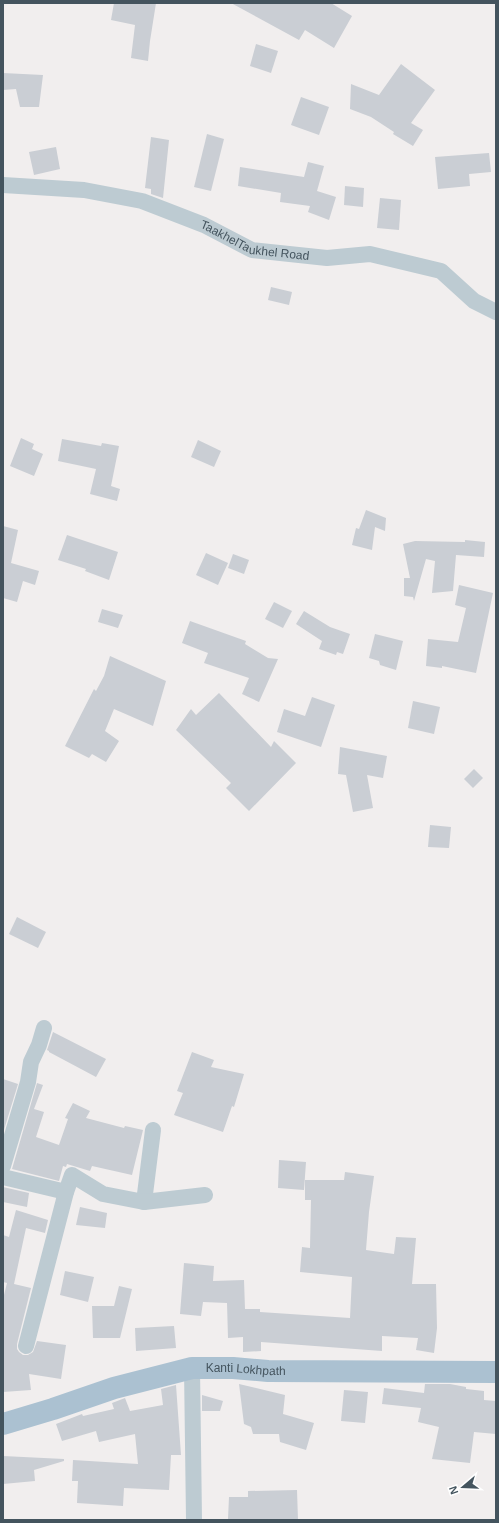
<svg xmlns="http://www.w3.org/2000/svg" width="499" height="1523" viewBox="0 0 499 1523" font-family="Arial,sans-serif">
<style>
.building{fill:#caced4}
.lines{fill:none;stroke-linecap:round;stroke-linejoin:round}
.street{stroke:#bdcbd2;stroke-width:16}
.primary{stroke:#abc1d1;stroke-width:22}
.labels{text-anchor:middle;stroke-width:3.5;stroke-linejoin:round;paint-order:stroke}
.street-label{font-size:12px;fill:#44545e;stroke:#fff}
</style>
<rect width="100%" height="100%" fill="#f1eeee"/>
<g class="building">
<polygon points="114,3 156,3 150,41 148,61 131,58 135,25 111,20"/>
<polygon points="231,3 331,3 352,16 334,48 305,30 299,40"/>
<polygon points="256,44 278,51 271,73 250,66"/>
<polygon points="401,64 435,90 411,123 423,130 413,146 393,134 394,132 371,117 350,109 351,84 379,95"/>
<polygon points="3,73 43,75 39,107 20,107 16,89 3,90"/>
<polygon points="301,97 329,107 319,135 291,125"/>
<polygon points="207,134 224,139 211,191 194,187"/>
<polygon points="151,137 169,140 163,198 151,194 151,189 145,188"/>
<polygon points="56,147 60,169 34,175 29,152"/>
<polygon points="489,153 491,172 469,174 470,186 438,189 435,157"/>
<polygon points="308,162 324,166 317,191 336,197 329,220 308,212 310,206 280,202 281,193 238,186 240,167 304,177"/>
<polygon points="345,186 364,188 363,207 344,205"/>
<polygon points="380,198 401,200 399,230 377,228"/>
<polygon points="271,287 292,292 289,305 268,300"/>
<polygon points="21,438 34,444 32,449 43,454 34,476 10,466"/>
<polygon points="62,439 101,446 102,443 119,446 111,486 120,489 117,501 90,494 96,469 58,461"/>
<polygon points="198,440 221,451 214,467 191,457"/>
<polygon points="366,510 386,518 385,531 375,527 372,550 352,545 356,528 359,529"/>
<polygon points="3,526 18,530 11,563 39,571 35,585 23,581 17,602 3,598"/>
<polygon points="67,535 118,552 109,580 85,571 86,569 58,560"/>
<polygon points="465,540 485,542 484,557 456,555 453,591 432,593 435,561 426,559 414,601 413,597 404,596 404,578 410,578 403,544 415,541 465,542"/>
<polygon points="206,553 228,563 218,585 196,575"/>
<polygon points="233,554 249,560 244,574 228,568"/>
<polygon points="459,585 493,593 476,673 442,666 442,668 426,666 428,639 458,642 466,608 455,605"/>
<polygon points="274,602 292,611 283,628 265,619"/>
<polygon points="102,609 123,615 118,628 98,622"/>
<polygon points="304,611 330,627 350,634 343,654 337,652 336,655 319,649 322,641 296,624"/>
<polygon points="190,621 246,641 245,644 268,658 278,659 259,702 242,694 249,678 204,663 208,653 182,643"/>
<polygon points="375,634 403,641 396,670 380,665 379,661 369,658"/>
<polygon points="110,656 166,681 153,726 114,709 105,731 119,741 106,762 92,754 89,758 65,746 94,689 96,691 104,676"/>
<polygon points="219,693 271,747 274,741 296,763 249,811 226,788 231,783 176,730 191,709 196,715"/>
<polygon points="312,697 335,705 321,747 277,732 284,709 305,716"/>
<polygon points="413,701 440,707 434,734 408,728"/>
<polygon points="340,747 387,756 383,778 367,775 373,808 353,812 346,775 338,774"/>
<polygon points="474,769 483,778 473,788 464,779"/>
<polygon points="430,825 451,827 449,848 428,847"/>
<polygon points="17,917 46,932 38,948 9,934"/>
<polygon points="53,1032 106,1059 96,1077 49,1052 49,1051 47,1050"/>
<polygon points="192,1052 214,1060 211,1067 244,1074 234,1107 232,1106 223,1132 174,1115 183,1093 177,1091"/>
<polygon points="3,1079 18,1084 3,1133"/>
<polygon points="37,1083 43,1085 34,1109 44,1112 36,1137 59,1145 68,1119 65,1118 73,1103 90,1111 86,1118 124,1128 125,1126 143,1130 132,1175 92,1166 90,1171 67,1164 66,1167 63,1166 59,1181 12,1169"/>
<polygon points="279,1160 306,1162 304,1190 278,1188"/>
<polygon points="345,1172 374,1176 369,1212 366,1250 394,1254 396,1237 416,1238 412,1284 436,1284 437,1328 434,1353 416,1350 418,1338 382,1336 382,1351 261,1342 261,1351 243,1352 243,1337 228,1338 227,1303 203,1302 201,1316 180,1314 184,1263 214,1266 213,1281 244,1280 245,1309 260,1309 260,1312 350,1318 352,1277 300,1272 302,1247 310,1248 311,1200 305,1200 305,1180 344,1180"/>
<polygon points="3,1187 29,1193 27,1207 3,1202"/>
<polygon points="80,1207 107,1213 105,1228 76,1225"/>
<polygon points="16,1210 48,1220 45,1233 26,1228 14,1284 31,1288 17,1344 17,1349 19,1352 23,1355 28,1355 33,1352 37,1341 66,1345 61,1379 29,1374 31,1390 3,1392 3,1299 7,1283 3,1282 3,1235 9,1237"/>
<polygon points="65,1271 94,1277 88,1302 60,1295"/>
<polygon points="119,1286 132,1289 120,1338 93,1338 92,1306 114,1306"/>
<polygon points="174,1326 176,1348 136,1351 135,1328"/>
<polygon points="239,1384 285,1395 283,1414 314,1423 306,1450 280,1442 279,1434 253,1434 251,1427 244,1424"/>
<polygon points="425,1384 450,1384 466,1387 466,1389 484,1391 484,1400 496,1401 496,1434 474,1432 470,1463 432,1459 439,1427 418,1422 421,1408 382,1404 384,1388 424,1393"/>
<polygon points="176,1385 181,1455 171,1455 169,1490 124,1488 123,1506 77,1503 78,1481 72,1481 73,1460 138,1464 135,1434 99,1442 96,1431 62,1441 56,1424 82,1414 83,1416 114,1409 112,1403 125,1398 130,1411 163,1405 161,1389"/>
<polygon points="344,1390 368,1392 365,1423 341,1421"/>
<polygon points="202,1395 223,1401 220,1411 202,1411"/>
<polygon points="3,1456 64,1459 64,1461 34,1470 35,1481 3,1484"/>
<polygon points="297,1490 298,1520 228,1519 229,1497 248,1497 248,1491"/>
</g>
<g class="lines">
<g class="street">
<path id="s1" d="M3,185L84,190L142,201L204,225L252,250L327,258L370,254L441,271L474,301L496,312"/>
<polyline points="3,1166 28,1082 31,1062 39,1045 44,1028"/>
<polyline points="3,1177 66,1192"/>
<polyline points="144,1202 153,1130"/>
<polyline points="26,1346 66,1192 72,1175 103,1194 144,1202 205,1195"/>
<polyline points="192,1368 194,1520"/>
</g>
<path class="primary" id="s2" d="M3,1424L53,1409L114,1388L192,1368H233L268,1371L496,1372"/>
</g>
<g class="labels">
<g class="street-label">
<text dy="4" stroke="none"><textPath href="#s1" startOffset="261">TaakhelTaukhel Road</textPath></text>
<text dy="4" stroke="none"><textPath href="#s2" startOffset="251">Kanti Lokhpath</textPath></text>
</g>
</g>
<rect width="499" height="1523" fill="none" stroke="#44545e" stroke-width="8"/>
<g transform="translate(463 1487) rotate(251)" stroke="#ffffff" stroke-width="3" paint-order="stroke">
<path d="M0-3L7 15L0 10L-7 15Z" fill="#44545e"/>
<text y="-6" font-size="11" font-weight="bold" text-anchor="middle" fill="#44545e">N</text>
</g>
</svg>
